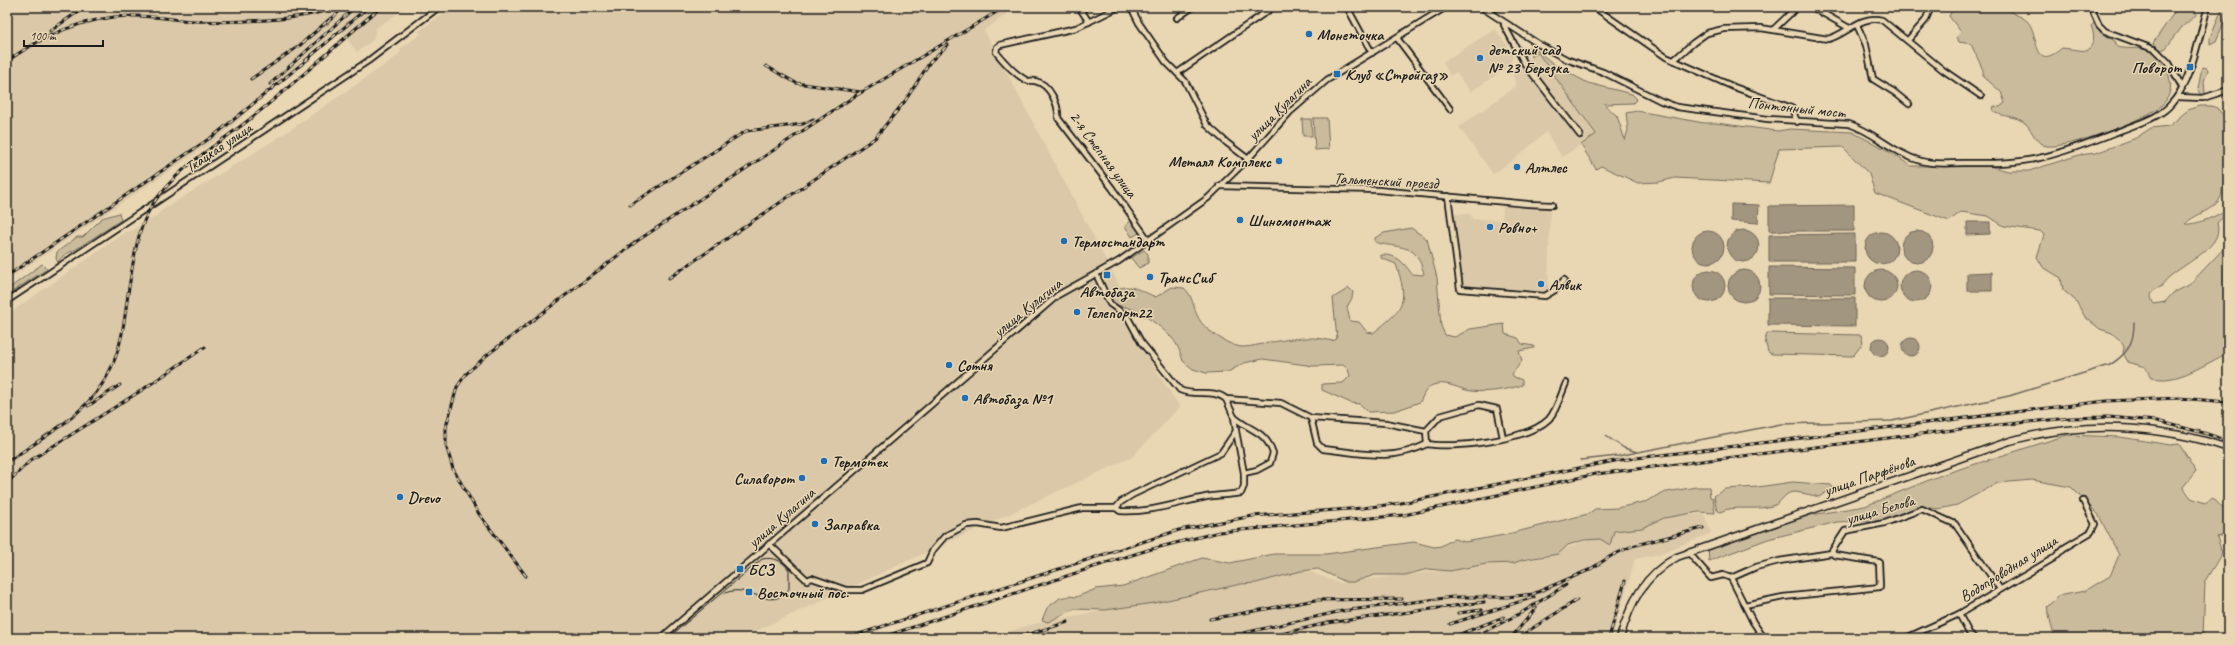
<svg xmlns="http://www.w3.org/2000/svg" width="2235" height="645" viewBox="0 0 2235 645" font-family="Caveat,sans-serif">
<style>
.built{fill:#dac8a8}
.green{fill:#cbbb9d;stroke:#746c5c}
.water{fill:#a39680;stroke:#6d6558}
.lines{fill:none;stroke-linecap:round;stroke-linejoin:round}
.stream{stroke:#6d6558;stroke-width:1.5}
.street-casing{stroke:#1c1c1c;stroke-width:8}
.secondary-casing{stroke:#1c1c1c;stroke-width:9}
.street{stroke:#e9d6b3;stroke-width:4.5}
.secondary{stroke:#e9d6b3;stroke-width:6}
.tram{stroke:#1c1c1c;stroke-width:1}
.rail-casing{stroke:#1c1c1c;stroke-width:3}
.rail{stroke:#e9d6b3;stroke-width:1.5;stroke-dasharray:4.5;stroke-linecap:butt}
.poi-dot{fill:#1f6fb2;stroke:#e9d6b3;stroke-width:1.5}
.labels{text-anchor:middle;stroke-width:3;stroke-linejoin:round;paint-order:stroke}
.poi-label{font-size:16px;font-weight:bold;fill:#1c1c1c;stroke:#e9d6b3;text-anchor:start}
.street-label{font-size:16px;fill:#1c1c1c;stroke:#e9d6b3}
</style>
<rect width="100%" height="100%" fill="#e9d6b3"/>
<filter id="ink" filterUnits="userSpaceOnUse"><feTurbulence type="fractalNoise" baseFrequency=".025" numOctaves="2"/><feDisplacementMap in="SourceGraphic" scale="8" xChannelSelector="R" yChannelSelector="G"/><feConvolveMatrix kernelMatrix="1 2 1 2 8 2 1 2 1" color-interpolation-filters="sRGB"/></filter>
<g filter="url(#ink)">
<g class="built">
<polygon points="7,7 407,7 376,28 373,40 357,52 338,28 220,137 7,280"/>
<polygon points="453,7 1017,7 984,30 1135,315 1125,323 1180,407 1132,457 741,638 7,638 7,315 126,232 131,231 155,217 161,211 284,134 396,57 401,52 400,49 421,34 419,31"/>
<polygon points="1495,29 1508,46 1504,48 1513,55 1510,66 1470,92 1456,72 1450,76 1443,62"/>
<polygon points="1538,53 1596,135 1562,157 1546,132 1516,158 1493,174 1459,127 1516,86 1512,71"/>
<polygon points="1503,205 1550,208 1548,291 1462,288 1451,214 1471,214 1472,219 1502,220"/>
<polygon points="1704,514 1711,533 1659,554 1635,559 1612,638 990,638 1029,625 1305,570 1339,583 1535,559 1615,531 1673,516"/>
</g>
<g class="green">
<path d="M1954,7H2007C2011,15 2021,15 2027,21C2040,33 2031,74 2062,48L2087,51C2095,43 2095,36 2091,26L2095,22L2100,32L2115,41L2117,47C2129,50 2143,46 2156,53C2164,57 2167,67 2169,76C2172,86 2171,95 2163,104C2149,119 2067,149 2047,146C2035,144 2034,132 2026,124C2017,115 2003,118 1993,111L1994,106L2000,107L2005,103L2001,92L1983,76V70L1971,44L1959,42L1957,36L1961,32L1949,16Z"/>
<polygon points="2178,7 2195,7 2196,15 2182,27 2166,48 2161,50 2153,43"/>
<polygon points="2223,7 2228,7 2228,12 2216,41 2210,44 2210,37"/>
<path d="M1528,47L1534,48L1556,66L1588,83L1632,94L1637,99L1633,103L1604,104L1617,116L1625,140L1628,130L1626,113L1637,111L1704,123H1716L1778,131L1790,129L1852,132L1885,149L1911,166H1989L2008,171H2029L2079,155L2096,153L2136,138L2151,128L2169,126L2188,110L2199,106H2211L2217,108L2228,121V185L2222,188C2224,209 2196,212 2185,224C2194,226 2221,215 2228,208V218H2222L2217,223C2226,251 2170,267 2161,287C2152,289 2148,295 2154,304L2165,302L2173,293L2189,285L2228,244V353C2206,363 2175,386 2151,377L2145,367L2128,362L2123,353L2124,347L2121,341L2112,333L2100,329L2085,317L2076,301L2063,290L2061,278L2043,267L2037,257L2044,235L2040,231L2004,226L1988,216L1961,212L1949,221L1875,193L1869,174L1843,147L1779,149L1769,183L1675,178L1659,182L1638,183L1601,166L1596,169L1581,145L1596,134L1538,53L1531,57V53L1526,49Z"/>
<polygon points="2202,67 2207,68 2208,70 2204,81 2205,93 2202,95 2198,89"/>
<polygon points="1313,118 1327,118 1329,149 1315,150"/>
<polygon points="1302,119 1311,119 1312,136 1303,136"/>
<polygon points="119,213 121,220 73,251 65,254 58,262 56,259 57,252 77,237 83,237 102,218"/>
<polygon points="1133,219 1139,233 1132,237 1125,226"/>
<path d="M1411,228L1427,239L1437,278L1441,326L1445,335L1455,337L1470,329L1504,324L1505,334L1518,338L1522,344L1534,346V348L1519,351L1522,361L1512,374L1514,377L1522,380V385C1508,390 1480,394 1466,390C1456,387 1444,381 1433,385C1426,387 1423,396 1420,402L1395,411L1368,412L1360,404L1351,403L1322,390V384L1343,383L1350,376L1348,369L1343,365L1314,366L1263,359L1244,363L1228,372L1206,373L1193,369L1183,361C1180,352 1178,345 1172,338C1161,326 1132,304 1116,306L1111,300V293C1128,280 1140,291 1156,297L1172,287L1184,288C1197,299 1190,316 1210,331C1219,338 1233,347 1243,347C1251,347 1260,344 1268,343C1287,339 1313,335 1332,341L1337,339L1333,298L1349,288L1353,292L1352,298L1347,307L1350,321L1359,322L1367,332L1373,333C1404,309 1409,302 1396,264L1381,258V255C1397,254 1403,262 1412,274L1423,275L1424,273C1422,268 1420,260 1417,256C1409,244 1387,247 1375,242V238L1384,233Z"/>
<polygon points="1144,250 1148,254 1148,263 1139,268 1131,258"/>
<polygon points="42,264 47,269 7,295 7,290"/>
<polygon points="1767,333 1861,335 1863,343 1853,356 1772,354 1768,352 1765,340"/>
<polygon points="2067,435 2120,437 2170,445 2179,444 2196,471 2183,487 2191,498 2205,503 2213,498 2228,514 2228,536 2226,534 2217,537 2222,553 2205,581 2203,638 2056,638 2054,636 2047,607 2058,596 2085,591 2110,576 2119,555 2098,514 2071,487 2032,480 1998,483 1957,505 1939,509 1921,507 1888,520 1837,522 1768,539 1709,561 1708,549 1811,515 1865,506 1944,474"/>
<path d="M1793,482L1831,485L1833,488L1819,497C1812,495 1803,493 1795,492C1784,492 1783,501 1775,505C1757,512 1734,504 1720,512L1717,510L1714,496L1725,489L1758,487Z"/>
<polygon points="1696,487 1709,487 1710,497 1713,498 1715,513 1699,512 1664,518 1642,528 1614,531 1610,545 1600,539 1584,540 1568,545 1558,554 1522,560 1514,563 1486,564 1450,571 1428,569 1405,575 1375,575 1353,582 1346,582 1318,569 1301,571 1256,583 1241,584 1154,603 1105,610 1074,609 1048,622 1042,620 1047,608 1060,598 1069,596 1076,597 1096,589 1123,586 1202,558 1230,563 1274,554 1326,554 1414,542 1434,547 1441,546 1454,539 1465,542 1504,535 1588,514 1595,509 1617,508 1648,501 1661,493"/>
</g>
<g class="water">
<polygon points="1731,204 1759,205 1758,223 1731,221"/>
<polygon points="1854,205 1854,231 1769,231 1769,206"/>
<polygon points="1967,222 1990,222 1990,234 1967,235"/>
<circle cx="1743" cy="246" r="16"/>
<circle cx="1708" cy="247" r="16"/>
<circle cx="1917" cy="247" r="16"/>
<circle cx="1881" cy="248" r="16"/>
<polygon points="1855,234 1855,262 1769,262 1769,235"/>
<polygon points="1769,267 1855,268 1855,295 1769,294"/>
<circle cx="1916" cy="286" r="16"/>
<circle cx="1881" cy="286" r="16"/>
<circle cx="1744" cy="286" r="16"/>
<circle cx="1709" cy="286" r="16"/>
<polygon points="1992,272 1992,291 1967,291 1967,273"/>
<polygon points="1768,298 1855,298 1855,326 1768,325"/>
<circle cx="1880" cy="347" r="9"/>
<circle cx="1911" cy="347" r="9"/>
</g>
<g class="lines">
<g class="stream">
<polyline points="1606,436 1624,448 1637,452"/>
<path d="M1581,460L1618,456L1781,424L1892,421L2009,396L2110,365C2127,354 2134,344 2134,323"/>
</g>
<defs>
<g id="street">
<polyline points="1079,7 1089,22"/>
<path d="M1119,7L1076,28L1000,45L997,47L996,52C1004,62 1014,74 1026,80C1029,82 1031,80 1035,81C1050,84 1059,105 1058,118L1112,188L1149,241"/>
<polyline points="1131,7 1139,23 1166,62 1185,81 1207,125 1227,143 1248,159"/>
<polyline points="1347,7 1372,53"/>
<path d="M1481,7L1540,45L1566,59L1603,72L1661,101L1677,107L1768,119L1849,124C1875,132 1894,154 1921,161C1935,165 1949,163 1963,163C1988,163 2015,164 2039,158C2067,152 2095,140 2122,130C2139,123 2160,118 2172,103C2192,81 2199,35 2208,7"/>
<polyline points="1594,7 1666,57 1734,87 1792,108 1797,122"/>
<polyline points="1812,7 1849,28"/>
<polyline points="2091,7 2099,25 2105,31 2156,50 2169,63 2182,87"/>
<polyline points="1487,10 1498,7"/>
<polyline points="1177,18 1193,7"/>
<polyline points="1504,25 1525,64 1580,135"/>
<polyline points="1857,25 1866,45 1873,79 1894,92 1909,104"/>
<polyline points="1774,29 1797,7"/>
<polyline points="1397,38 1450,109"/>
<polyline points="1908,40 1925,21 1931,7"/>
<path d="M1674,60L1693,43L1707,33L1724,29L1761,28L1828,39C1846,35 1861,14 1882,20L1943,70L1981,96"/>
<polyline points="1177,73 1272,8"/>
<polyline points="2177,97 2203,98 2228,90"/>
<polyline points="1219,186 1378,190 1528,204 1552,205"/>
<polyline points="1448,196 1460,289 1545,296 1555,290 1564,280"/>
<path d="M1096,274L1110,304L1127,316L1141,342L1180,390C1195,397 1213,388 1226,399L1281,403L1311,418L1386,423L1426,431L1427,444C1455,449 1528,440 1549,419C1557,410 1561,394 1566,383"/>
<polyline points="7,301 368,61 439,7"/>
<path d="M1234,417C1251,432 1265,430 1273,453L1270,463L1257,470L1244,473L1236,431"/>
<path d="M1311,418L1317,443L1323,449C1362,453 1391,462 1427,444"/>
<polyline points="1426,431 1440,416 1479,405 1497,409 1503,438"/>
<path d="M1116,508L1120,511C1150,513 1177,503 1206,497C1217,495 1229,495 1241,493L1244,486V473"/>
<polyline points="769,544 807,580 812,578 846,590 862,590 927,563 933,550 945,536 966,525 978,524 1001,528 1082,508 1116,508 1121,502 1132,495 1221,453 1236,431 1234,417 1226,399"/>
<polyline points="1688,552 1711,578 1723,575 1731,578 1753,622 1764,638"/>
<polyline points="1731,578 1756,567 1779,561 1832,553"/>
<polyline points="1745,605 1783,597 1880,587 1879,562 1834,555 1832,551 1845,531 1885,523 1922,509 1955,524 2000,589"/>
<polyline points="1959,614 1969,633 1974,638"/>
<polyline points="661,638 1058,295 1119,261 1208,198 1248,159 1290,112 1327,80 1446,7"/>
<polyline points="1906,638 1959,614 2054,558 2064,548 2091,532 2095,524 2083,501"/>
</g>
<path id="secondary" d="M1620,638C1630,603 1644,575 1677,557L2010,441C2081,421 2158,424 2228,448"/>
</defs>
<use href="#street" class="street-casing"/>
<use href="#secondary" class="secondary-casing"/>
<use href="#street" class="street"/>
<use href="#secondary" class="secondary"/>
<path class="tram" d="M668,638L762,559C774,557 782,560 789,570V589C768,614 752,582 725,593"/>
<defs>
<g id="rail">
<polyline points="327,23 344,7"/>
<polyline points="50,31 85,7"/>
<path d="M7,61C45,35 83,17 131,16C152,15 173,20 194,21C230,23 303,21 336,7"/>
<polyline points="305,61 368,7"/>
<polyline points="766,66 796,83 861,92"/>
<polyline points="251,79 299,46 331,18"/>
<polyline points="270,84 355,7"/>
<polyline points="857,95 1005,7"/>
<polyline points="630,205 746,131 803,124 813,119"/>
<polyline points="7,276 216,134 308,59"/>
<polyline points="669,278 875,138 905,101 930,62 948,45"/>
<polyline points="88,406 120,385"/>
<path d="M7,462C45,436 92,412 111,368C123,343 125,314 129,287C134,259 137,228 153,204C177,167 216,146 250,119C295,83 337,44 381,7"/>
<polyline points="7,483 31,460 142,390 205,347"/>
<polyline points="526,576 479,514 453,469 446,445 446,427 457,387 466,374 487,355 637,241 861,92"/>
<polyline points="1458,613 1482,610"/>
<polyline points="1210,619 1316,600 1402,599"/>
<polyline points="1450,624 1534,597"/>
<polyline points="847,638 1179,530 1253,516 1363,508 1401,503 1620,460 2106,401 2179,398 2228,402"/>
<polyline points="880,638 1106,563 1148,550 1219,532 1404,515 1596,474 1977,427 2070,418 2108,417 2157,421 2204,433 2228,441"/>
<polyline points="1017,638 1068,622"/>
<polyline points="1221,638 1342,611 1453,597 1507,597 1533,594 1589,570 1611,556 1632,546 1703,528"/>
<polyline points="1264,638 1327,623 1484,602"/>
<polyline points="1450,638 1504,617"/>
<polyline points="1472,638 1521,613 1566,585"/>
<polyline points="1511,638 1536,608"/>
<polyline points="1521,638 1528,631 1577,600"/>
<polyline points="1609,638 1625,581"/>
</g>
</defs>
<use href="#rail" class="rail-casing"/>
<use href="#rail" class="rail"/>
</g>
</g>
<g class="poi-dot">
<circle cx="1309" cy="34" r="4"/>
<circle cx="1480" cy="58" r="4"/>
<rect x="2186" y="63" width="8" height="8" rx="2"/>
<rect x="1333" y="70" width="8" height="8" rx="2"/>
<circle cx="1279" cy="161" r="4"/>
<circle cx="1517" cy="167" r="4"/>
<circle cx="1240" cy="220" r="4"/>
<circle cx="1490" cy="227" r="4"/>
<circle cx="1064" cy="241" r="4"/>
<rect x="1103" y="271" width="8" height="8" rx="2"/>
<circle cx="1150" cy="277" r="4"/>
<circle cx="1541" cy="284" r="4"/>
<circle cx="1077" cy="312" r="4"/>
<circle cx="949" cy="365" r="4"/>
<circle cx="965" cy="398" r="4"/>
<circle cx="824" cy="461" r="4"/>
<circle cx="802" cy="478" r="4"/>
<circle cx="400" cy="497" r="4"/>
<circle cx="815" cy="524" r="4"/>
<rect x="736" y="565" width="8" height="8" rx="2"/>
<rect x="745" y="588" width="8" height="8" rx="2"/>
</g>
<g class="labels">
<g class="poi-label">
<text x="1317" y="40">Монеточка</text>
<text x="1488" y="55">детский сад<tspan x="1488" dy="18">№ 23 Березка</tspan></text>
<text x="2182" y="73" text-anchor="end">Поворот</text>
<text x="1345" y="80">Клуб «Стройгаз»</text>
<text x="1271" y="167" text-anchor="end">Металл Комплекс</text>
<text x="1525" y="173">Алтлес</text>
<text x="1248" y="226">Шиномонтаж</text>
<text x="1498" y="233">Ровно+</text>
<text x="1072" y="247">Термостандарт</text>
<text x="1158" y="283">ТрансСиб</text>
<text x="1549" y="290">Алвик</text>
<text x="1107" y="297" text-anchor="middle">Автобаза</text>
<text x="1085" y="318">Телепорт22</text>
<text x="957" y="371">Сотня</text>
<text x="973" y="404">Автобаза №1</text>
<text x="832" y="467">Термотех</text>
<text x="794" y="484" text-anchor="end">Силаворот</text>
<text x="408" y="503">Drevo</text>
<text x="823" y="530">Заправка</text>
<text x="748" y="575">БСЗ</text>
<text x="757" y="598">Восточный пос.</text>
</g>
<g class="street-label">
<text transform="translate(1797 107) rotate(6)" y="6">Понтонный мост</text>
<text transform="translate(1279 108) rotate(-45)" y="6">улица Кулагина</text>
<text transform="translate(218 147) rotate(-34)" y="6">Ткацкая улица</text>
<text transform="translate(1104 154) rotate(54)" y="6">2-я Степная улица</text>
<text transform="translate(1386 180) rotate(3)" y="6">Тальменский проезд</text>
<text transform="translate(1027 307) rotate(-39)" y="6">улица Кулагина</text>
<text transform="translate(1869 475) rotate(-19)" y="6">улица Парфёнова</text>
<text transform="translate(1880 509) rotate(-16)" y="6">улица Белова</text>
<text transform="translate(781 517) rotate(-41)" y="6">улица Кулагина</text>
<text transform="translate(2008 568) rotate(-32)" y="6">Водопроводная улица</text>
</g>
</g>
<rect width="2235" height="645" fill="none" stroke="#e9d6b3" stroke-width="24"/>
<rect x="12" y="12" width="2211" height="621" fill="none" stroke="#1c1c1c" stroke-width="1.5" filter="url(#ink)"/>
<path d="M24 40v6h79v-6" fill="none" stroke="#1c1c1c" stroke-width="2"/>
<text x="30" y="40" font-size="12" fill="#1c1c1c" stroke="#e9d6b3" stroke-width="3" paint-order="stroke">100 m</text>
</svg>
